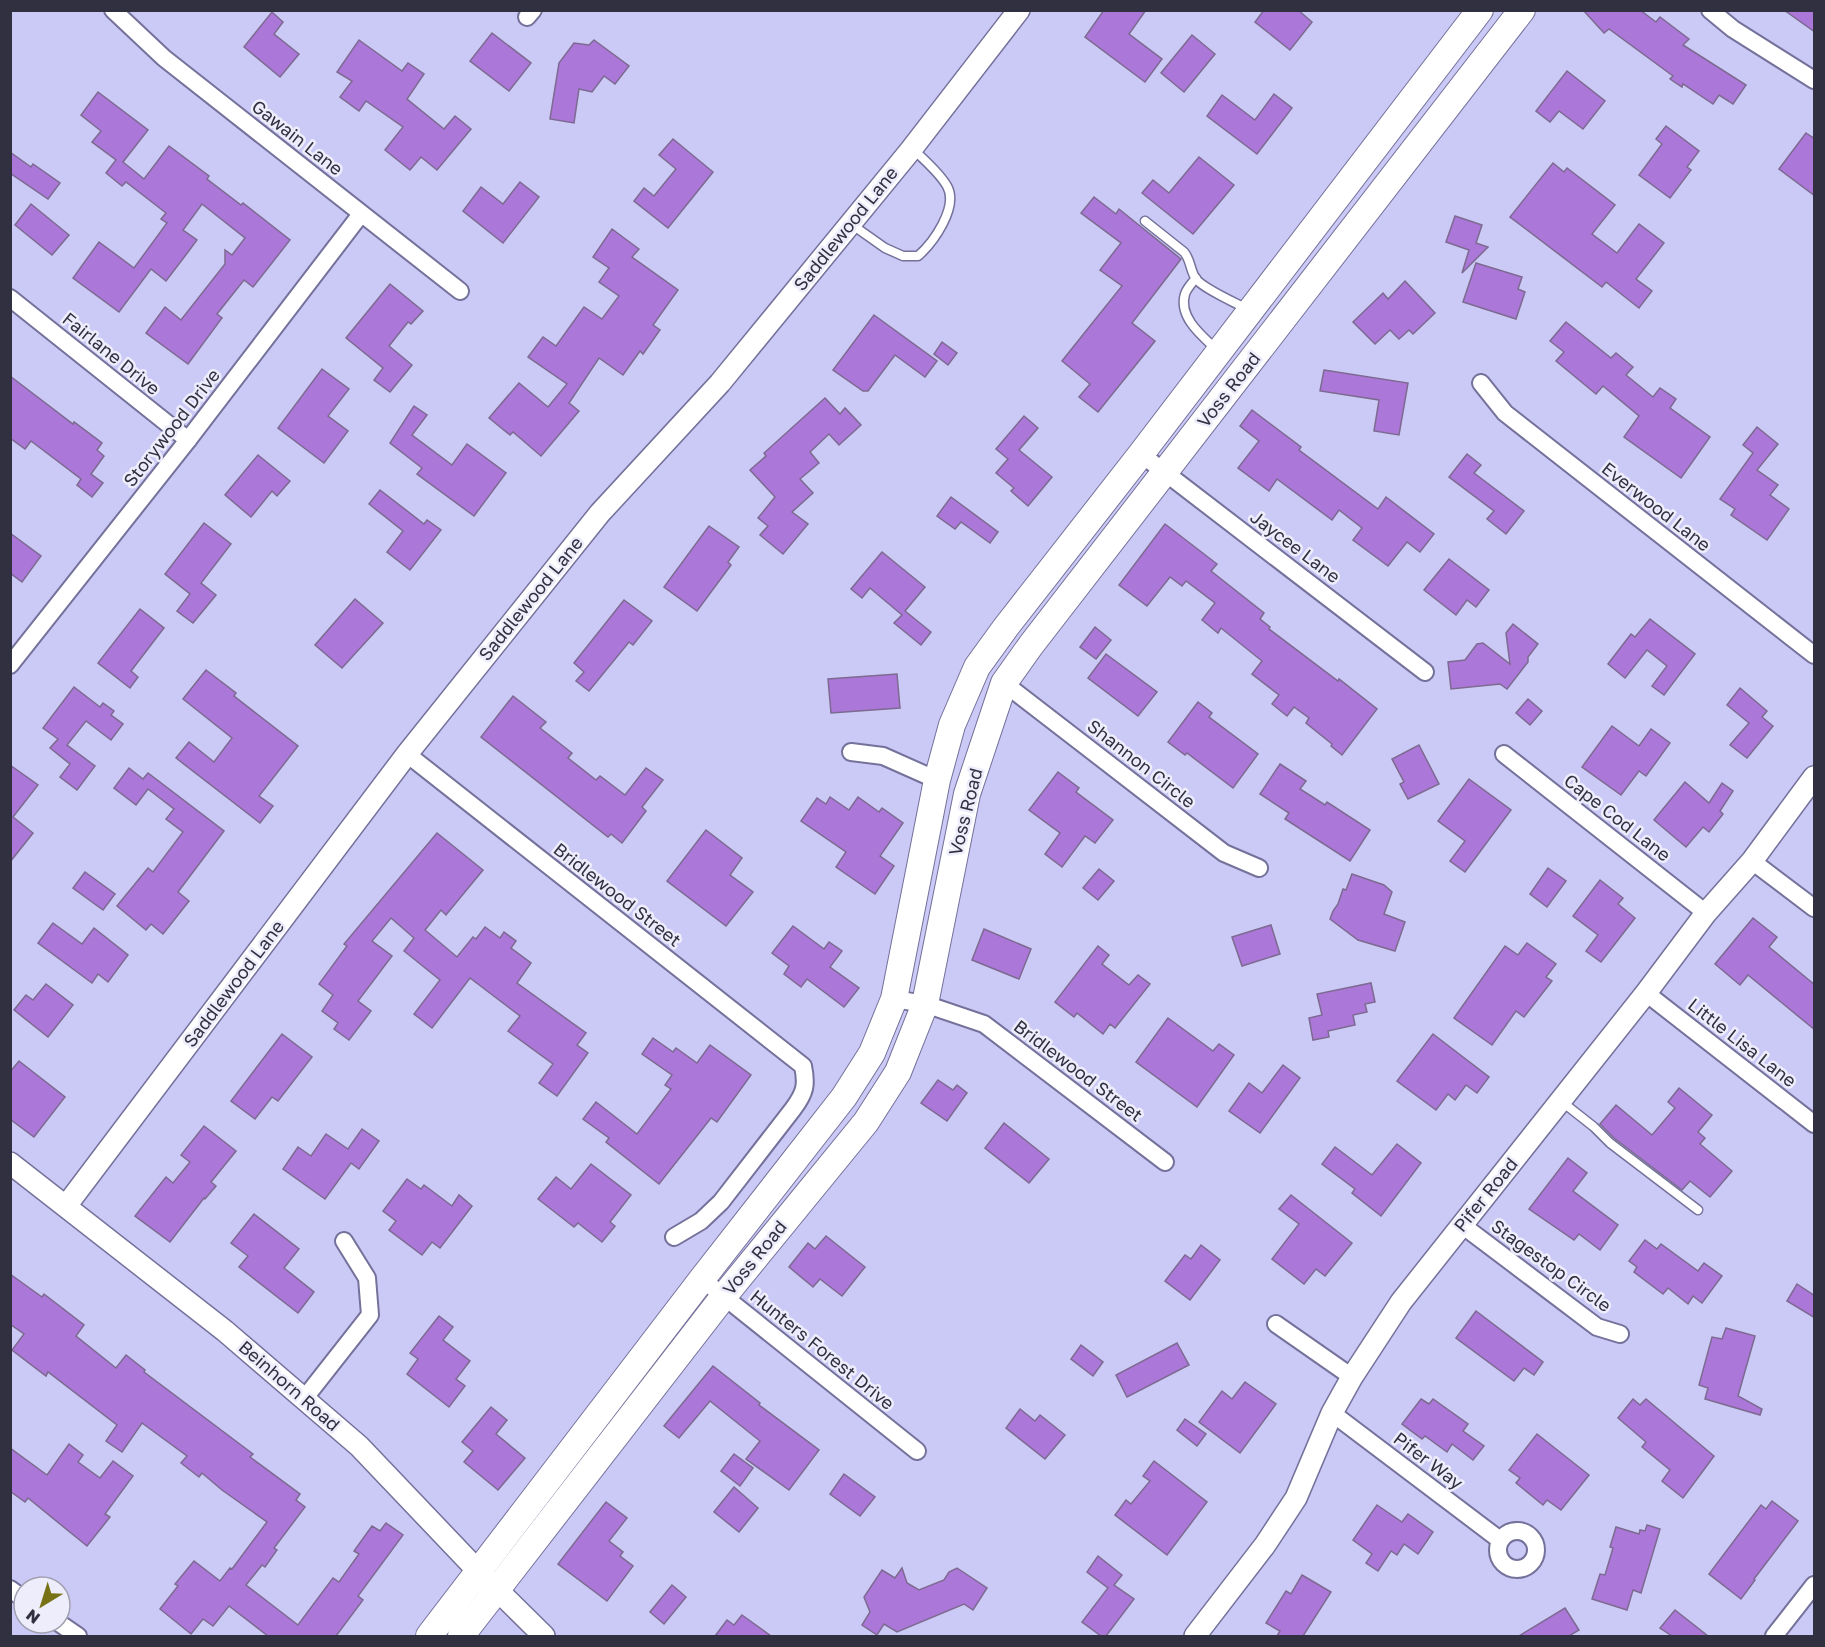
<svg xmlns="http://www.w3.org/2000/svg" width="1825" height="1647" viewBox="0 0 1825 1647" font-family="'Golos Text',sans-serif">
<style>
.building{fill:#ab77d9;stroke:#7d6a90;stroke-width:1.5}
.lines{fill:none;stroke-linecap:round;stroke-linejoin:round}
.service-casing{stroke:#74719a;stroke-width:11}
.minor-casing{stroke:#74719a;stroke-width:20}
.tertiary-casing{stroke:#74719a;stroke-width:24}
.primary-casing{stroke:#74719a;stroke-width:28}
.service{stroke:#fff;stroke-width:8}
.minor{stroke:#fff;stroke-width:16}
.tertiary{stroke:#fff;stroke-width:21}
.primary{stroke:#fff;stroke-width:26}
.labels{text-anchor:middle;stroke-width:5;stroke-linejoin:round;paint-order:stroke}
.street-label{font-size:18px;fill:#313041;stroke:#eeedfb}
</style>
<rect width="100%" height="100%" fill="#cbc9f6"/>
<g class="building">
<polygon points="1104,10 1146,10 1129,34 1162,59 1145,82 1085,37"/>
<polygon points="1264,10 1298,10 1312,22 1290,50 1255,22"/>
<polygon points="1583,10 1640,10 1656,22 1660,17 1689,39 1683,45 1746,85 1733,104 1719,95 1713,104 1683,84 1682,87 1670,79 1673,76 1609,29 1604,33"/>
<polygon points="1784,10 1815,10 1815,32"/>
<polygon points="272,12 283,22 274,34 299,54 280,77 244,47"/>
<polygon points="492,33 531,63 509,91 470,61"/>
<polygon points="1192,35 1215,54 1184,92 1161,73"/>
<polygon points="359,40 402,71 408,63 424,74 407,99 444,129 455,116 471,129 437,170 421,157 410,170 385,150 403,127 366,101 359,111 340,97 352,81 337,72"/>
<polygon points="594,40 629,66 615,84 604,76 592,92 579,89 574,123 550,119 559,63 574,43 589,45"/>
<polygon points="1567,71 1605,101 1583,129 1559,111 1550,122 1536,111"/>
<polygon points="98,92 148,130 123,162 144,179 169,146 209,176 207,179 241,205 243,203 290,240 253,287 244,280 217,314 222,318 188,364 146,333 165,307 181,320 225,264 225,250 232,255 245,238 202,204 183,230 197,240 185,256 166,281 151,269 119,312 73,278 99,242 134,268 167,223 161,219 166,213 126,182 122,186 106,173 116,160 92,142 101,131 81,115"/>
<polygon points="1274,94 1292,108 1257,154 1207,116 1222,95 1255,120"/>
<polygon points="1666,126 1699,151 1687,167 1691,170 1670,198 1639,175 1662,144 1656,139"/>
<polygon points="1806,133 1815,139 1815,196 1779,169"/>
<polygon points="673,139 713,172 668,228 634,201 644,188 654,196 676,169 659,155"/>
<polygon points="10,152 31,167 33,164 60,183 48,199 10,173"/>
<polygon points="1199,157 1234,185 1193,234 1142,193 1153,180 1169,193"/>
<polygon points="1553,163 1564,172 1567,168 1615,205 1592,234 1617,253 1639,224 1664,243 1636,279 1652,291 1639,308 1606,282 1602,287 1510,217"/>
<polygon points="520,182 539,197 503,243 463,211 481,187 503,204"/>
<polygon points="1094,197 1116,214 1119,209 1181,259 1132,323 1155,341 1098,412 1079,397 1090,384 1062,361 1122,286 1100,270 1121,243 1081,213"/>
<polygon points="31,204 69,235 52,255 15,225"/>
<polygon points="1455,216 1482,225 1476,243 1488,247 1462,273 1469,250 1446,242"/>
<polygon points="612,229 639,249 632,257 678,290 653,325 660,330 643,354 640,351 623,375 599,358 569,403 579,411 541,456 513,432 510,435 489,418 519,383 548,407 567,384 528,357 543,337 556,346 584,307 602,319 619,296 599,282 609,268 593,257"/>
<polygon points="1476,263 1522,277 1518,289 1525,292 1516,319 1463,302"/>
<polygon points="1405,281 1435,313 1413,334 1409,330 1399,339 1390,330 1375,344 1353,322 1383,293 1388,299"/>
<polygon points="390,284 423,311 411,324 408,322 389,346 412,365 390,392 374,380 383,368 346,338"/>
<polygon points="874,315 937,361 925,377 895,355 868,391 863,391 833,370"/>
<polygon points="1566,322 1611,358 1616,353 1633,367 1626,375 1653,397 1660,388 1676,399 1670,408 1710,437 1681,478 1624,437 1639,416 1603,386 1596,394 1556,361 1564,352 1550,341"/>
<polygon points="942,342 957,353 948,365 934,354"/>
<polygon points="322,369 349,389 328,416 348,431 324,463 278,428"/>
<polygon points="1324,370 1408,383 1399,435 1374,431 1379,400 1320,391"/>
<polygon points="10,376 73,424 74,422 102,443 97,450 104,456 91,474 103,483 92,497 77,485 81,479 31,441 25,449 10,438"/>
<polygon points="825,398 840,414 845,408 861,425 839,445 829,434 810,452 819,463 800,479 813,493 792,512 808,524 783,554 760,535 768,526 758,518 775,497 750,470 766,456 764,453"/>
<polygon points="414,406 427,415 412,435 452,465 467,444 506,473 474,516 417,474 422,468 390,443"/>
<polygon points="1252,410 1301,447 1299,450 1378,509 1386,497 1434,534 1420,552 1407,542 1388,566 1353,540 1362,528 1339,510 1332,520 1277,479 1269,491 1238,468 1259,441 1240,426"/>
<polygon points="1024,416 1038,428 1019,450 1052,477 1028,506 1011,491 1014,488 996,473 1008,459 996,449"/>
<polygon points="1757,427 1778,444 1757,470 1778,485 1770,495 1789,509 1767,540 1731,515 1735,509 1720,499 1753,453 1743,445"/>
<polygon points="1467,454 1481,465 1474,473 1524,511 1506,534 1487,519 1494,511 1449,477"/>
<polygon points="258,455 290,481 277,496 272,491 251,517 225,495"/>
<polygon points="380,490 424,524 427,520 441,530 410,570 387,552 403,531 369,504"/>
<polygon points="951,497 998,532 990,543 961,522 955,529 937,516"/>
<polygon points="204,523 231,544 201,583 216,595 193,623 177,611 190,594 165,574"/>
<polygon points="1165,524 1217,564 1211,571 1264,613 1260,619 1270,627 1269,629 1338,681 1339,679 1377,709 1342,755 1331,746 1332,744 1306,723 1309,718 1294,707 1287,716 1272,704 1279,695 1252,674 1262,661 1221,628 1218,633 1202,620 1215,603 1186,581 1182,586 1170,577 1147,606 1119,585"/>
<polygon points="709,526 739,547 728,562 731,565 697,611 664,587"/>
<polygon points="10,533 41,556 22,582 10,573"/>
<polygon points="882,552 925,587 905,611 931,632 921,645 894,623 902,615 870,588 862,598 851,589"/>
<polygon points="1449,559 1489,590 1476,607 1467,600 1456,615 1424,590"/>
<polygon points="355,599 383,623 342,668 315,645"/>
<polygon points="624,600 652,621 633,645 629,642 589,691 576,681 584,672 574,663"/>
<polygon points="140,609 164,628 131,671 138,677 130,688 98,663"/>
<polygon points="1650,619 1695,654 1664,695 1652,686 1667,666 1647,650 1625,678 1608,664 1631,634 1635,637"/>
<polygon points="1513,624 1538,644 1528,657 1528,662 1507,689 1500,684 1451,689 1448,662 1465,660 1477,644 1483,643 1510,664 1506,633"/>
<polygon points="1095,627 1111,640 1096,659 1080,647"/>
<polygon points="1106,654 1157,692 1138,716 1088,678"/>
<polygon points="206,670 236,693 234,696 298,746 259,796 273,806 260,823 176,758 189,742 214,762 232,738 183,699"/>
<polygon points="897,674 900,708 831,713 828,679"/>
<polygon points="74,687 100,707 103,703 114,711 111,715 123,724 111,740 86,721 67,745 95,766 77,790 60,777 70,764 50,748 58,739 43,728"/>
<polygon points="1740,688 1767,711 1762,717 1773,726 1747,758 1730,745 1749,723 1727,705"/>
<polygon points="513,696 546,722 540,728 572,753 568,758 596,780 600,776 625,795 646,768 663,780 642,807 646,811 622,843 611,834 608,837 481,737"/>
<polygon points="1528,699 1542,711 1530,725 1516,713"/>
<polygon points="1198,702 1212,713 1209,717 1258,754 1233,788 1187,753 1185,755 1168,742"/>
<polygon points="1612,726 1639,746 1651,729 1670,743 1646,776 1639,771 1621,795 1582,767"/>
<polygon points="1419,745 1439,784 1408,799 1400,784 1404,782 1392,759"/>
<polygon points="1280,764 1306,781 1300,789 1325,805 1327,802 1370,830 1350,861 1285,819 1289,813 1260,794"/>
<polygon points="10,765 38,785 13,817 33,833 10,862"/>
<polygon points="129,768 143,779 148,773 224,831 178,892 189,901 163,934 151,924 146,930 117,906 148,868 153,872 183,832 166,819 174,809 148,789 136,805 114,788"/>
<polygon points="1058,772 1079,788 1076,792 1113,820 1095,843 1085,836 1062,867 1045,854 1060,833 1029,810"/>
<polygon points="1469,779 1511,810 1465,872 1450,861 1465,841 1438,821"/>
<polygon points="1685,782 1709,803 1722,783 1733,791 1720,811 1723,814 1709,832 1703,827 1686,847 1654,820"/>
<polygon points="830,797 849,810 858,797 879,812 882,808 903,823 880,856 894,866 875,894 836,867 846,852 801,821 817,798 826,804"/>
<polygon points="706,830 742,858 730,875 753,892 726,926 667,881"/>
<polygon points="437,833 483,870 446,915 441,910 425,930 457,957 473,937 476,939 485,927 500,938 504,932 516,941 511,948 531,963 517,983 586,1033 577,1045 588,1053 557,1096 539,1083 553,1064 508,1031 520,1016 470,978 432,1028 414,1014 440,980 404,951 414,938 391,918 372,941 392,956 358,1001 371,1011 349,1040 334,1029 338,1023 322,1011 333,995 319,984 347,946 344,944"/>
<polygon points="1548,868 1566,881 1547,907 1530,894"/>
<polygon points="1099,869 1114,881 1098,900 1083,888"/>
<polygon points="85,872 115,894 103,910 73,888"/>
<polygon points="1352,874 1384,885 1392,892 1384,914 1405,922 1395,951 1358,940 1330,919 1333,911 1338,904 1343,889 1346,890"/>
<polygon points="1600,880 1623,898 1618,904 1635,918 1601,962 1586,951 1598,935 1573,916"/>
<polygon points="1753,918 1777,937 1769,947 1815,985 1815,1030 1748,975 1740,985 1715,964"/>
<polygon points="53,923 82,944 94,928 128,955 108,982 98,974 92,983 38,943"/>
<polygon points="1271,925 1280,954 1242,966 1232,937"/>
<polygon points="793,926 824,949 829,942 842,951 830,967 859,988 844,1007 807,979 801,987 784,974 789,966 772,953"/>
<polygon points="984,929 1031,949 1019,979 972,960"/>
<polygon points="1527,943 1556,964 1546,977 1552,981 1524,1017 1516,1011 1492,1045 1454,1018 1505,946 1518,955"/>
<polygon points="1098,946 1109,955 1102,964 1129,985 1138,975 1150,984 1115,1028 1110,1024 1103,1034 1077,1013 1074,1017 1055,1002"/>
<polygon points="1371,983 1375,1002 1365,1004 1367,1012 1353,1015 1355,1025 1328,1031 1329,1037 1313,1040 1309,1018 1322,1015 1317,994"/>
<polygon points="46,984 73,1005 48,1037 14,1010 26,995 33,1000"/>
<polygon points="1168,1018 1213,1051 1219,1044 1234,1055 1197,1107 1136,1062"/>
<polygon points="282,1034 312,1057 278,1101 272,1097 255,1119 231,1101"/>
<polygon points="1433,1034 1489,1077 1477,1093 1466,1085 1455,1100 1448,1094 1436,1110 1397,1081"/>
<polygon points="653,1038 673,1052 676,1048 697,1063 710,1045 751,1075 717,1122 711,1118 659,1184 606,1142 609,1138 583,1119 596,1102 637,1134 671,1089 665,1085 672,1075 642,1054"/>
<polygon points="19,1061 65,1097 34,1137 10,1119 10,1072"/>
<polygon points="1283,1065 1300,1078 1260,1133 1229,1111 1249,1083 1262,1093"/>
<polygon points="938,1080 953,1090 957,1085 967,1093 947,1121 921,1103"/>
<polygon points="1679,1088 1712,1115 1698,1132 1705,1138 1700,1144 1732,1171 1710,1197 1690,1181 1682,1190 1614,1138 1600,1124 1616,1105 1652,1135 1675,1108 1668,1102"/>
<polygon points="1004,1123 1049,1159 1029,1183 985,1148"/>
<polygon points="204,1126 236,1151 211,1182 216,1186 205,1199 204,1198 170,1242 135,1216 166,1177 173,1183 190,1162 181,1155"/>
<polygon points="362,1129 379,1141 359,1169 351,1163 325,1199 283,1169 298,1147 311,1156 326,1134 348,1149"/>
<polygon points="1397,1144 1421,1163 1381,1216 1352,1193 1355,1189 1322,1164 1335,1147 1372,1175"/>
<polygon points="1568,1158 1587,1173 1573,1191 1618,1225 1600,1250 1579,1234 1574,1240 1529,1209"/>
<polygon points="591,1164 631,1195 610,1222 615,1226 602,1242 578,1223 574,1227 538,1199 556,1177 571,1189"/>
<polygon points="407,1179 421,1189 424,1185 452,1206 459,1195 472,1206 440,1248 432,1242 422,1255 389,1230 396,1221 383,1211"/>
<polygon points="1291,1195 1352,1243 1325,1276 1316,1269 1304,1284 1272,1259 1299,1224 1279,1209"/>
<polygon points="254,1214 299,1249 284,1268 314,1292 298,1313 239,1267 248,1256 231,1243"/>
<polygon points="826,1236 865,1267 842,1296 820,1279 813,1287 789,1267 808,1243 815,1249"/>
<polygon points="1645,1240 1657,1249 1661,1244 1698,1271 1704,1263 1722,1276 1702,1303 1693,1296 1688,1304 1668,1288 1663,1294 1634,1272 1637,1267 1629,1261"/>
<polygon points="1201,1245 1220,1260 1190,1300 1165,1281 1185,1255 1191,1259"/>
<polygon points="10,1274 42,1297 44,1294 84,1325 76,1336 116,1368 126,1355 145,1370 144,1372 253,1454 250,1457 300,1494 296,1500 305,1507 274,1548 277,1550 265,1567 262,1565 246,1585 298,1625 333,1578 339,1582 359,1554 354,1551 372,1526 380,1531 386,1523 403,1535 358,1596 363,1600 336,1636 268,1636 229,1606 213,1626 203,1619 191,1634 160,1609 178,1586 175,1584 194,1561 220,1581 230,1568 232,1569 267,1522 222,1490 202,1473 199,1477 181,1463 187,1456 142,1423 122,1452 106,1441 117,1425 48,1372 46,1376 12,1350 24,1334 10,1324"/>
<polygon points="1797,1284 1815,1296 1815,1318 1787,1301"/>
<polygon points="1476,1311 1543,1362 1534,1375 1524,1368 1514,1381 1456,1338"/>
<polygon points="439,1316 453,1327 443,1340 470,1361 456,1379 465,1386 449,1407 407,1374 418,1359 410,1353"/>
<polygon points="1726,1328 1755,1336 1738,1396 1762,1409 1760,1415 1705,1399 1708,1388 1699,1385 1712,1337 1722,1339"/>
<polygon points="1177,1343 1189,1365 1127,1397 1116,1375"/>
<polygon points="1081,1345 1103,1362 1093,1376 1071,1359"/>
<polygon points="713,1366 760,1403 759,1405 819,1450 789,1490 746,1459 760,1441 710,1401 679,1438 664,1426"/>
<polygon points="1245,1382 1276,1404 1240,1453 1199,1422 1222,1391 1232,1399"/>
<polygon points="1421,1399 1429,1404 1433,1399 1468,1424 1463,1431 1484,1446 1473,1460 1452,1444 1447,1452 1425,1436 1422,1439 1402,1424"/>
<polygon points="1633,1399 1640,1405 1646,1399 1714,1456 1683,1498 1662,1481 1670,1470 1642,1447 1646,1442 1618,1418"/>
<polygon points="491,1407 507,1420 496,1434 525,1458 498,1490 464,1462 473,1451 462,1442"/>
<polygon points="1020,1409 1035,1421 1040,1415 1065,1435 1045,1459 1006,1428"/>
<polygon points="1185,1419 1206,1434 1197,1446 1177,1430"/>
<polygon points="1537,1434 1589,1475 1561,1510 1547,1500 1543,1505 1516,1483 1520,1478 1509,1470"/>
<polygon points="69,1444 83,1455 78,1462 100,1478 113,1461 133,1476 105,1514 110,1517 87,1546 28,1498 25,1502 10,1491 10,1448 47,1475"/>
<polygon points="734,1454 753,1468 740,1486 721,1471"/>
<polygon points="1154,1461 1207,1502 1167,1555 1115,1515 1126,1500 1131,1504 1150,1481 1143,1476"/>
<polygon points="844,1474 875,1497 860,1516 830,1494"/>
<polygon points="734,1487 758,1508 739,1532 714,1512"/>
<polygon points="1772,1501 1798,1521 1754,1579 1755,1580 1741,1599 1709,1574 1761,1505 1766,1509"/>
<polygon points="606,1502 627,1518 609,1541 623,1552 620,1556 633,1566 607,1601 558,1564"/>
<polygon points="1377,1505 1402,1522 1408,1514 1433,1532 1418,1554 1404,1544 1397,1555 1391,1551 1378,1571 1366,1563 1372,1554 1353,1540"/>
<polygon points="1647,1525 1660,1529 1641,1593 1633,1590 1627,1610 1592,1599 1600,1574 1605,1575 1613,1548 1610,1547 1616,1527 1639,1534 1640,1530 1645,1531"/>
<polygon points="1098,1556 1122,1575 1114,1585 1134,1599 1106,1636 1101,1636 1082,1622 1108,1588 1087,1572"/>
<polygon points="902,1568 907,1583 919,1590 944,1580 949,1572 957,1568 987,1588 973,1610 964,1604 897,1632 884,1624 877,1635 862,1625 870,1612 864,1597 882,1570 895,1578"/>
<polygon points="1302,1575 1331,1592 1303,1636 1277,1636 1280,1631 1266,1623 1286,1591 1291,1594"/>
<polygon points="672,1585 686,1597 664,1624 650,1612"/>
<polygon points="1565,1608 1579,1630 1569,1636 1519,1636"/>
<polygon points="1675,1610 1708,1636 1672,1636 1660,1628"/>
<polygon points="742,1615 771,1636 715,1636 727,1620 734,1625"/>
</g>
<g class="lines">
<defs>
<g id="service">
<path d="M1145,221L1184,252C1191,260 1190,271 1196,279C1204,289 1234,302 1247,309"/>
<path d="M851,224L885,248L903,256H918C933,243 959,207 947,186C939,172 924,160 912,148"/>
<path d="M1196,278C1192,283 1187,288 1185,294C1178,317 1202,336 1216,349"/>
<polyline points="1561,1101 1594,1127 1610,1143 1698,1210"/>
</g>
<g id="minor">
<polyline points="113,10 164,58 460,291"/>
<polyline points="1710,10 1733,29 1814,80"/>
<polyline points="527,17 533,10"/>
<polyline points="10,298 188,440"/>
<polyline points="1481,383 1505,413 1814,655"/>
<polyline points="1141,454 1425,672"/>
<polyline points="10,665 188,440 361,214"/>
<polyline points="1004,683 1224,853 1259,868"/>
<polyline points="851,752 883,756 937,780"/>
<path d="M407,754L803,1066C807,1085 805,1093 793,1109L721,1202L701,1221L674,1237"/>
<polyline points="1504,754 1706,913"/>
<polyline points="1752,861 1814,908"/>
<polyline points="1646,993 1814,1124"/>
<polyline points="894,999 925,1004 984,1024 1165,1162"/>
<polyline points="1462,1225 1597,1327 1620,1334"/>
<polyline points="702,1279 917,1451"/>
<polyline points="1276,1324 1352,1377"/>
<polyline points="304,1399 370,1315 367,1278 344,1241"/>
<polyline points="1332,1413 1500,1540"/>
<circle cx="1517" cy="1550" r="19"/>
<polyline points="10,1589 24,1599"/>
<polyline points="59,1623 78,1636"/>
<polyline points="1774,1636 1814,1585"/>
</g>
<g id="tertiary">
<polyline points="10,1163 225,1331 359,1446 479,1572 544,1636"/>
<polyline points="66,1206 407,754 600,513 720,383 910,151 1019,10"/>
<polyline points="1195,1636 1265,1545 1296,1498 1332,1413 1352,1377 1401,1302 1646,993 1706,913 1752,861 1814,777"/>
</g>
<g id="primary">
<polyline points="429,1636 702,1279 844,1097 872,1053 894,999 937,780 952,725 977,667 1006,627 1141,454 1480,10"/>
<polyline points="461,1636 724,1296 866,1122 898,1072 925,1004 967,794 1004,683 1031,645 1522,10"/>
</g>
</defs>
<use href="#service" class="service-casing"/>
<use href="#minor" class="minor-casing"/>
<use href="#tertiary" class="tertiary-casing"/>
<use href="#primary" class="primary-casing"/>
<use href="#service" class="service"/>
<use href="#minor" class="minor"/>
<use href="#tertiary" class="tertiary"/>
<use href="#primary" class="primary"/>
</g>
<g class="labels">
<g class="street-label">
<text transform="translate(297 138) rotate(38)" y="6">Gawain Lane</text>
<text transform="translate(846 229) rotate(-51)" y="6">Saddlewood Lane</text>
<text transform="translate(111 354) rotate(39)" y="6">Fairlane Drive</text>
<text transform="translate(1229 390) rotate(-52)" y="6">Voss Road</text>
<text transform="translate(172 428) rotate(-52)" y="6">Storywood Drive</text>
<text transform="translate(1656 507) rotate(38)" y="6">Everwood Lane</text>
<text transform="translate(1295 547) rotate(37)" y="6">Jaycee Lane</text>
<text transform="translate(531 599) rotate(-51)" y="6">Saddlewood Lane</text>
<text transform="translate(1141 764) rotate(38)" y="6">Shannon Circle</text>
<text transform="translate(966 812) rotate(-76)" y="6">Voss Road</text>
<text transform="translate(1617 818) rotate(38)" y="6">Cape Cod Lane</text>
<text transform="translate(617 895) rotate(38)" y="6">Bridlewood Street</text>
<text transform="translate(234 984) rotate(-53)" y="6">Saddlewood Lane</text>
<text transform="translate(1742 1043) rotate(38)" y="6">Little Lisa Lane</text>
<text transform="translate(1078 1071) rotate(37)" y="6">Bridlewood Street</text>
<text transform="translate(1486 1195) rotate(-51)" y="6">Pifer Road</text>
<text transform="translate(755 1258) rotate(-51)" y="6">Voss Road</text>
<text transform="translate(1551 1266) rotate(36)" y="6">Stagestop Circle</text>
<text transform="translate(822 1350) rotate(39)" y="6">Hunters Forest Drive</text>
<text transform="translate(289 1386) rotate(41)" y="6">Beinhorn Road</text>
<text transform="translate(1428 1461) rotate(37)" y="6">Pifer Way</text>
</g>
</g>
<rect width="1825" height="1647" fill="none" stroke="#313041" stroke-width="24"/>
<g transform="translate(42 1605) rotate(218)"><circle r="28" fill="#eeedfb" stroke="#a2a1b1" stroke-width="1.5"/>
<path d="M0-4.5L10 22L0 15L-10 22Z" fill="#767215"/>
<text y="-9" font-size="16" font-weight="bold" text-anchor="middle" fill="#313041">N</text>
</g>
</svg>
